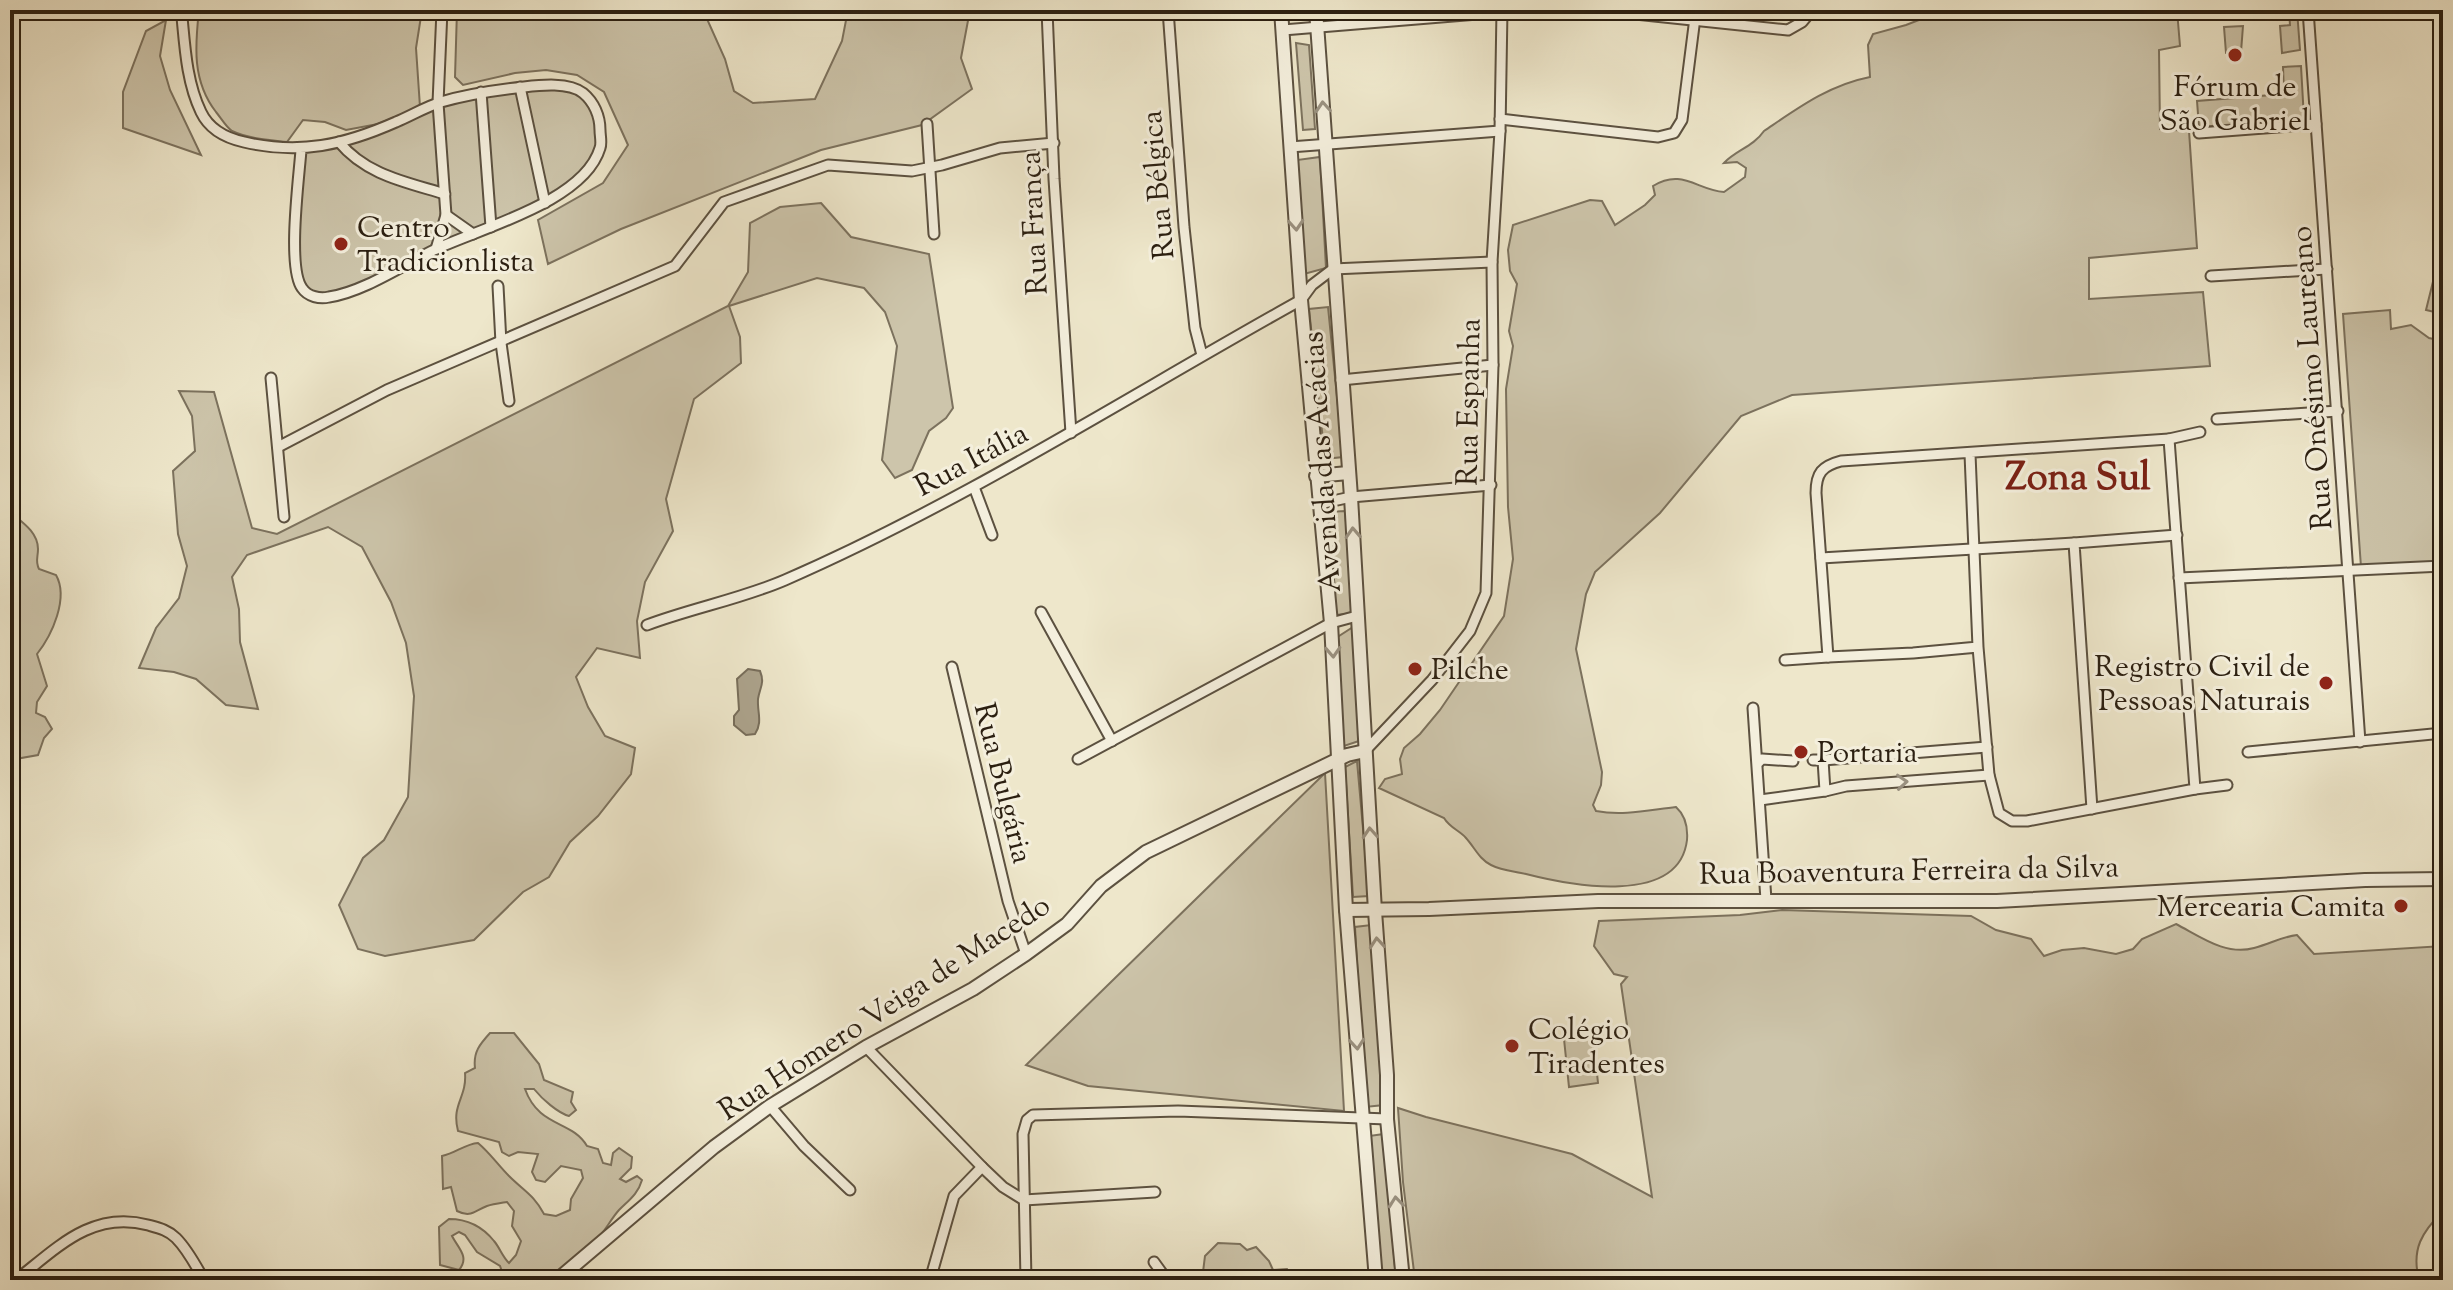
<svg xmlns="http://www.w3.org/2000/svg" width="2453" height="1290" viewBox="0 0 2453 1290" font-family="'Sorts Mill Goudy',serif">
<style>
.green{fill:#cdc5ab;stroke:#7c725e;stroke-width:2}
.water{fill:#aca38c;stroke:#786e5b;stroke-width:2}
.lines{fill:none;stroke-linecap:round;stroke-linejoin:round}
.minor-casing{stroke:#5c5140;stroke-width:13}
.tertiary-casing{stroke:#5c5140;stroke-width:16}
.minor{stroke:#f4efdd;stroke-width:9}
.tertiary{stroke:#f4efdd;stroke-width:12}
.oneway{stroke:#9a9181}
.poi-dot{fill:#8f2418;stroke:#f4efdd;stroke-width:3}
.labels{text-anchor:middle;stroke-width:6;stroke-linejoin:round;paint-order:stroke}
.poi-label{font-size:30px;fill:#2b1f11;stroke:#f4efdd;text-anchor:start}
.street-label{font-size:30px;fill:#2b1f11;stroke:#f4efdd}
.district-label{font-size:38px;font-weight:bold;fill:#7a1f14;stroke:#f4efdd}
</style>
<rect width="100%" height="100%" fill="#eee7cb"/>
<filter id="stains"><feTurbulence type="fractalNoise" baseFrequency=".0025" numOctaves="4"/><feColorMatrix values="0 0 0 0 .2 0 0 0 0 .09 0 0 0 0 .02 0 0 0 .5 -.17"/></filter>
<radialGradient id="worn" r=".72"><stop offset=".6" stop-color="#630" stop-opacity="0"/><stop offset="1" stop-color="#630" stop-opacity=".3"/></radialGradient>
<g class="green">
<path d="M199,10H422L416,48L420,107L378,124L346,130L325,122L303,120L287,142C269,140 249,139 232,131C226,127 221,118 216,112C192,81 195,46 199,10Z"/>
<polygon points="457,10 703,10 725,59 734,91 753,103 815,99 842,41 848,10 970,10 961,58 972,89 922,125 821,150 621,229 548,264 538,220 603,183 628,145 604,92 577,75 546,70 515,73 463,85 455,77"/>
<path d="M2177,10L2180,46L2159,50L2160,129L2189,131L2197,248L2089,258V299L2203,292L2210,366L1792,395L1741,416L1660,513L1595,572L1586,594L1576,649L1602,772L1601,785L1593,805L1596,811C1623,816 1649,810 1676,807C1686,816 1688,827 1687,840C1679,907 1569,885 1526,874C1514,871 1503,871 1491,865C1479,859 1475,848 1466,838C1459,830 1450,828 1444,818L1379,788L1385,779L1402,774L1400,759L1404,748L1420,734L1440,710L1504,616L1513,559L1508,507L1506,389L1513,346L1509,331L1517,284L1510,271L1508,250L1513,225L1590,200L1602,201L1615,225L1645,205L1655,195L1653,186C1682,168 1697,190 1724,192L1745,177L1746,168L1737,162L1724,163C1736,150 1753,147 1764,131C1798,108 1829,85 1870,77L1868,45L1873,34L1906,25L1942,11Z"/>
<polygon points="2289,10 2297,10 2300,50 2282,53 2280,26 2290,25"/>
<polygon points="166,20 160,56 170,90 201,155 123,128 123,92 146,31"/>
<polygon points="2243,26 2241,52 2226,53 2224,27"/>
<polygon points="1296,43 1309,45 1315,129 1303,130"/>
<polygon points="2301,66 2304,119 2199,127 2197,101 2284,94 2283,67"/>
<polygon points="544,85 580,90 593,102 601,147 588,172 545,203 328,298 302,288 296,228 301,150 339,142 438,103"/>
<polygon points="1320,157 1326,268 1304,274 1297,160"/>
<polygon points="821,203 851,237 929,254 953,408 946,418 929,431 912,470 895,478 882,460 897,346 885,312 864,288 817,278 729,306 740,337 741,363 694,399 666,499 673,531 645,582 637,621 640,658 597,648 576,677 588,707 605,736 635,748 631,774 598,816 570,842 549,877 523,892 474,940 385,956 358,949 339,905 363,858 384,840 408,797 414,696 406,643 391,602 362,547 328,527 247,555 232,577 239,609 240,642 258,709 226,705 196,679 174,672 139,668 156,628 179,598 187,566 178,534 173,471 195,451 192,416 179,391 214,392 252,528 277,534 728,306 748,272 750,223 780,207"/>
<polygon points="2443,241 2443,314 2426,310"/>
<polygon points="1328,307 1343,457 1325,459 1309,309"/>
<polygon points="2390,310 2391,329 2411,325 2429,338 2443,341 2443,562 2361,567 2343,314"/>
<polygon points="1345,511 1354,613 1336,615 1328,512"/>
<path d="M10,512C22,522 38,532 38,549C38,558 35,561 39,569L56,575C69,598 52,635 37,654L47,686L37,702L36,713L45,717L52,729L44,738L38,755L10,760Z"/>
<polygon points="1353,627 1359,741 1344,746 1336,638"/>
<polygon points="1357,761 1369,896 1353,897 1345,767"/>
<polygon points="1325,773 1344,1111 1088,1086 1026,1065"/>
<path d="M1782,910L1971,916L1996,930L2031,939L2044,956L2062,950L2084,948L2116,954L2133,949L2142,939L2176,924C2201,937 2226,956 2254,948C2270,944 2281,937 2297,935L2314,954L2443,946V1211C2422,1232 2411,1249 2419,1280H1415L1403,1182L1398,1108L1426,1117L1572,1154L1652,1197L1621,984L1627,977L1614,974L1594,946L1599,921L1740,915Z"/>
<polygon points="1371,925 1384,1105 1365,1107 1355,927"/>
<path d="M490,1033H514L539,1064L544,1080L573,1092L571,1102L576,1110L569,1116C558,1113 542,1099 534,1089H525C539,1128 572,1120 587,1146L598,1149L603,1163L611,1165L613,1153L619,1148L632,1157L631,1168L620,1179L626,1182L637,1176L642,1180C638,1194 629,1200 619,1210C610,1220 605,1232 595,1241C579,1256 566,1262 551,1280H505L500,1266L477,1252L465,1235L459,1232L452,1236C458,1248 470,1257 459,1270L440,1265L439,1227L449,1219C467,1219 482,1226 494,1241C500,1248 502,1256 509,1263L516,1255L521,1241L512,1226L514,1211L507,1202C501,1203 493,1204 487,1206C474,1211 471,1218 457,1211L451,1187L443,1189L442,1156C456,1153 465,1144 478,1143C490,1153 498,1165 509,1176C524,1191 534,1195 544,1214L556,1216L570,1210L571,1199L583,1178L581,1170L561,1166L545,1182L536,1180L532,1172L538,1154L518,1152L509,1156L502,1152L499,1142L458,1131C451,1104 467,1098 465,1073L475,1068C473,1052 480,1044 490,1033Z"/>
<polygon points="1593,1036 1598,1083 1569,1087 1564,1039"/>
<polygon points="1384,1134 1396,1280 1381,1280 1369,1136"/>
<polygon points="1218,1243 1240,1244 1247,1250 1256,1247 1269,1261 1273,1270 1287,1269 1294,1280 1202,1280 1205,1256"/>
</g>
<path class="water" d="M748,669L760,671C765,683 760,687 758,699C757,712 763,722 755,734L746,735L734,725V716L739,710L737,679Z"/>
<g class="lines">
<defs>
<g id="minor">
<path d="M185,10L182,17C185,49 187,83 201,112C209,129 226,138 244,142C300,155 344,145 396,122C411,116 425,107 441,102C468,94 496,90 524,87C541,85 569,82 583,93C594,102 600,116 600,130C600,136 602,143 600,148C584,202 480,228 434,250C403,265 363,292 329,297C320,299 308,297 302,288C287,267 299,178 301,150"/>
<polyline points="1047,10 1054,179 1071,433"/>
<polyline points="1168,10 1184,227 1195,328 1202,355"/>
<polyline points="1597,10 1788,30 1802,22 1812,10"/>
<polyline points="2308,10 2360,742"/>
<polyline points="1283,30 1502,12"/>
<polyline points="520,87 545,203"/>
<polyline points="481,92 491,227"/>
<polyline points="1500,119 1658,137 1674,133 1682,120 1696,10"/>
<polyline points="927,124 934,234"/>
<polyline points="2199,133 2316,124"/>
<path d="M339,142C366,175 406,182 445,194"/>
<polyline points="1290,147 1500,131"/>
<polyline points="446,215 473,234"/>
<polyline points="436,249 446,215 438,103 442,10"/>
<polyline points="2211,276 2327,269"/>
<polyline points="498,286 501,343 509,401"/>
<polyline points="271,378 284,517"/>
<polyline points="1341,380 1493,365"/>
<polyline points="2217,419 2338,411"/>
<polyline points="2169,439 2200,432"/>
<polyline points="278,447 387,390 675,266 724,202 828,165 912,171 942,165 1000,148 1054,143"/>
<path d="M1970,454L1978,647L1989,775L1999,813L2012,821H2027L2195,789L2169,439L1841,461C1822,466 1816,473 1816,493L1828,657L1913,653L1978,647"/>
<polyline points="974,487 992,535"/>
<polyline points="1319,504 1351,497 1491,485"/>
<polyline points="1821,558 2074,543"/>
<polyline points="2179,578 2443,566"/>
<polyline points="1041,612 1112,741"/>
<path d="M647,625C692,608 741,599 785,580C964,502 1130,395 1301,300L1312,285L1333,269L1492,262"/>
<polyline points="1785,660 1828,657"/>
<polyline points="952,667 1008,901 1026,954"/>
<polyline points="1753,708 1766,900"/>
<polyline points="2442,733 2443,746"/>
<polyline points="1365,751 1432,680 1470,631 1486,593 1493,365 1492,262 1500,131 1502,10"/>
<polyline points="2248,752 2443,733"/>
<polyline points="1078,759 1331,623 1357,616"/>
<polyline points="1823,760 1987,747"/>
<polyline points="1759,762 1762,759 1793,761"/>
<polyline points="2195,789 2227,785"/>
<polyline points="1825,791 1846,786 1989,775"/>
<polyline points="1760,800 1825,791 1823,760 1813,760"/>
<polyline points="2092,809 2074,543 2177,535"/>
<polyline points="866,1047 982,1167 1003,1187 1024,1200 1155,1192"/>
<polyline points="770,1106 804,1146 850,1190"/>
<polyline points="1154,1262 1167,1280"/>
<path d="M16,1280C57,1248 92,1210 148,1225C159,1228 168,1230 176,1238C188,1250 196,1266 204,1280"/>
<polyline points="930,1280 954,1196 982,1167"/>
<polyline points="1026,1280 1023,1134 1027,1120 1033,1115 1178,1111 1387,1119"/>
</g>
<g id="tertiary">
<polyline points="1281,10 1301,300 1331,623 1346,910 1376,1280"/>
<polyline points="1316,10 1351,497 1375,911 1387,1075 1387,1119 1403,1280"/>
<polyline points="1316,476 1348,473"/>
<polyline points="1346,910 1429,909 1598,901 1997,901 2365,880 2443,879"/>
<polyline points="557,1280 714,1147 770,1106 866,1047 973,989 1026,954 1067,924 1101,886 1146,852 1347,755 1365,751"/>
</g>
</defs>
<use href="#minor" class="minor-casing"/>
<use href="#tertiary" class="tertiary-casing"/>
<use href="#minor" class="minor"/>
<use href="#tertiary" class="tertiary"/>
</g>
<defs><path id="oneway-chevron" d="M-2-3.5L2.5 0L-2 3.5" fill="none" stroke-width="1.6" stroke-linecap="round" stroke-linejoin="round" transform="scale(2)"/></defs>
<g class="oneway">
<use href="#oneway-chevron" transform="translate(1323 107) rotate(-94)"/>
<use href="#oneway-chevron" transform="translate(1296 225) rotate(86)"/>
<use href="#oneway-chevron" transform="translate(1353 533) rotate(-93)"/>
<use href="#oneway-chevron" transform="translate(1333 652) rotate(87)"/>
<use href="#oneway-chevron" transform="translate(1902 782) rotate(-4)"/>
<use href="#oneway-chevron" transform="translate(1370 833) rotate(-94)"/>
<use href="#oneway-chevron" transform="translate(1377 943) rotate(-95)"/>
<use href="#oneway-chevron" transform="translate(1357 1044) rotate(85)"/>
<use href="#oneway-chevron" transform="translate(1396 1202) rotate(-96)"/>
</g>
<g class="poi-dot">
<circle cx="2235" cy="55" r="8"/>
<circle cx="341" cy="244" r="8"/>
<circle cx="1415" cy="669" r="8"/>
<circle cx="2326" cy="683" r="8"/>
<circle cx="1801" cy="752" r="8"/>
<circle cx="2401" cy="906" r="8"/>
<circle cx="1512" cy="1046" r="8"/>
</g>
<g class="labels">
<g class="poi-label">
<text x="2235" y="96" text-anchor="middle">Fórum de<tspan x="2235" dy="34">São Gabriel</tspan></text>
<text x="357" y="237">Centro<tspan x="357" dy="34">Tradicionlista</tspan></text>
<text x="2310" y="676" text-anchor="end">Registro Civil de<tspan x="2310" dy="34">Pessoas Naturais</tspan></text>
<text x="1431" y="679">Pilche</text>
<text x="1817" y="762">Portaria</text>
<text x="2385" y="916" text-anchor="end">Mercearia Camita</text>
<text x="1528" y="1039">Colégio<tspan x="1528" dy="34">Tiradentes</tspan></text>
</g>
<g class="street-label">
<text transform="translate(1157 185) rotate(-95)" y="10">Rua Bélgica</text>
<text transform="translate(1033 223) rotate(-93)" y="10">Rua França</text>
<text transform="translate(2311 378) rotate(-94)" y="10">Rua Onésimo Laureano</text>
<text transform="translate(1468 402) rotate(-89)" y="10">Rua Espanha</text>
<text transform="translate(971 459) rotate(-28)" y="10">Rua Itália</text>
<text transform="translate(1321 462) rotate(-94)" y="10">Avenida das Acácias</text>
<text transform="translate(1004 783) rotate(76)" y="10">Rua Bulgária</text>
<text transform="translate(1909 870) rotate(-1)" y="10">Rua Boaventura Ferreira da Silva</text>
<text transform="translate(884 1007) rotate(-33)" y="10">Rua Homero Veiga de Macedo</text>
</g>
<g class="district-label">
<text x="2078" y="489">Zona Sul</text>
</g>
</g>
<rect width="2453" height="1290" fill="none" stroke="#eee7cb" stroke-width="40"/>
<rect x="12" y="12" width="2429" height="1266" fill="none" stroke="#2b1f11" stroke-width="4"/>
<rect x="20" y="20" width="2413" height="1250" fill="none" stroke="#2b1f11" stroke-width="2"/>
<rect width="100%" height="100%" filter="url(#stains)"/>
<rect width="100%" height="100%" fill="url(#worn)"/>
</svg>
